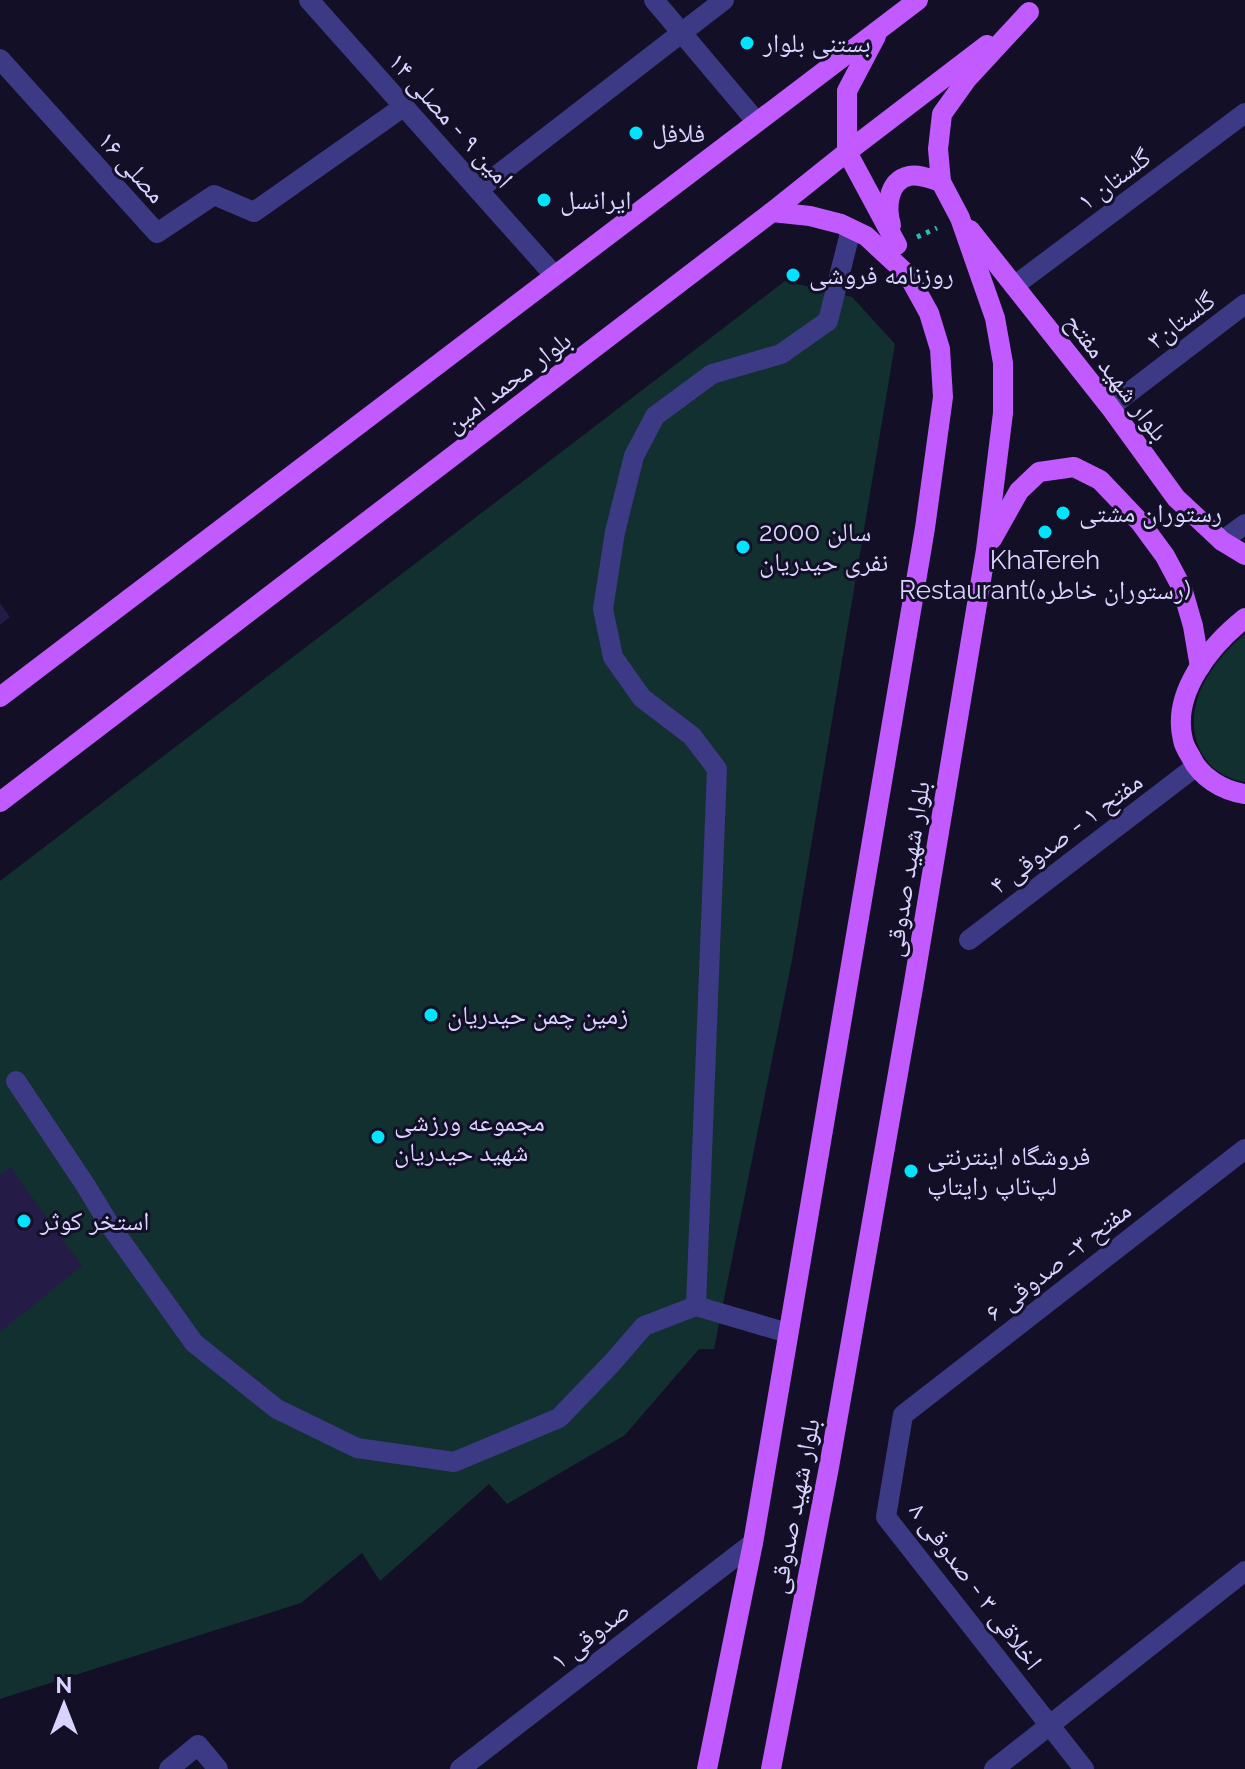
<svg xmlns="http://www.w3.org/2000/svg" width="1245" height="1769" viewBox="0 0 1245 1769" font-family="Raleway,'Noto Naskh Arabic',sans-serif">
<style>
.green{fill:#12302f}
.building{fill:#241b47}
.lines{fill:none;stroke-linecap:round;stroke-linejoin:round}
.path{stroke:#2fb8b0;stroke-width:5;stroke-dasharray:4 6;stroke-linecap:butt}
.minor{stroke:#3d3a85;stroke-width:20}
.major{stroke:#c25bff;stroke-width:20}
.poi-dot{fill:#00e5ff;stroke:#130f26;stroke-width:3}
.labels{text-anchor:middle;stroke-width:6;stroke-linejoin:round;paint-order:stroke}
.poi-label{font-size:26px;fill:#d9d4ff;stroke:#130f26;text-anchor:start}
.street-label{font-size:26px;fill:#d9d4ff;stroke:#130f26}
</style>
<rect width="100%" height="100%" fill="#130f26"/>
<g class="green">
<polygon points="785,281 852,297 895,344 792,960 714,1349 699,1349 625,1435 507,1504 489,1484 380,1581 362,1553 301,1603 0,1699 0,881"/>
<path d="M1245,634V782C1226,779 1210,769 1201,752C1179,708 1211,662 1245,634Z"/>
</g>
<g class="building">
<polygon points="0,603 10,617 0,625"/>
<polygon points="10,1167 82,1266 0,1332 0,1175"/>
</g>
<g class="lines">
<polyline class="path" points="917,237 937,228"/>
<g class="minor">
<polyline points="309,0 554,275"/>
<polyline points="654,0 756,121"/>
<polyline points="0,59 157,233 214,195 254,212 403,107"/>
<polyline points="478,190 724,0"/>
<polyline points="1014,286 1245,113"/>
<polyline points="1110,407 1245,304"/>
<polyline points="1222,541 1245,524"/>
<polyline points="969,940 1195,767"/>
<polyline points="16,1081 86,1186 109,1224 194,1343 277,1409 357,1448 454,1462 559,1418 611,1364 644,1326 696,1306 788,1333"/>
<polyline points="696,1306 717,769 692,736 642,698 613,657 603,609 615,532 634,456 655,416 712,374 781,354 828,321 851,229"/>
<polyline points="169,1769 198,1745 218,1769"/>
<polyline points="460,1769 753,1543"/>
<polyline points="994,1769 1245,1571"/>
<polyline points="1084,1769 886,1517 903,1415 1245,1149"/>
</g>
<g class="major">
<polyline points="876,36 847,91 847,152 897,245"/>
<path d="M891,225C886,209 887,181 909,176C919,174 931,179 941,182"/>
<polyline points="970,230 1110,407 1176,498 1222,541 1245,555"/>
<polyline points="992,539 1019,491 1039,472 1074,467 1100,480 1140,522 1165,556 1182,588 1193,626 1200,667"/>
<path d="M1245,618C1211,645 1171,693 1183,740C1184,746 1188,752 1191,757C1200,777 1223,791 1245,794"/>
<polyline points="0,697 918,0"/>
<polyline points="0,802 772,212 847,152 987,45"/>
<polyline points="707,1769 753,1543 925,528 943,397 940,349 929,313 908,275 866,236 841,224 810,216 772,212"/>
<polyline points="771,1769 829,1467 914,982 986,550 1003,413 1003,363 995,318 960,218 941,182 938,149 942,114 967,79 1029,12"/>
</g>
</g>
<g class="poi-dot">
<circle cx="747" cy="43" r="8"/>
<circle cx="636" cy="133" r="8"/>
<circle cx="544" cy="200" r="8"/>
<circle cx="793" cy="275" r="8"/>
<circle cx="1063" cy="513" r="8"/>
<circle cx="1045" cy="532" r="8"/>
<circle cx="743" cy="547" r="8"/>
<circle cx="431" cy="1015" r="8"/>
<circle cx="378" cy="1137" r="8"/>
<circle cx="911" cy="1171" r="8"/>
<circle cx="24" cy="1221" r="8"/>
</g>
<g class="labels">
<g class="poi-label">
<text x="763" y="52">بستنی بلوار</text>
<text x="652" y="142">فلافل</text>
<text x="560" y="209">ایرانسل</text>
<text x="809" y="284">روزنامه فروشی</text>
<text x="1079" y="522">رستوران مشتی</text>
<text x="759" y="541">سالن 2000<tspan x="759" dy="30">نفری حیدریان</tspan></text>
<text x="1045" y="569" text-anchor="middle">KhaTereh<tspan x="1045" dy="30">Restaurant(رستوران خاطره)</tspan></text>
<text x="447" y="1024">زمین چمن حیدریان</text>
<text x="394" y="1131">مجموعه ورزشی<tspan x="394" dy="30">شهید حیدریان</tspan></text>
<text x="927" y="1165">فروشگاه اینترنتی<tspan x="927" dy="30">لپ‌تاپ رایتاپ</tspan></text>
<text x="40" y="1230">استخر کوثر</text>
</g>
<g class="street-label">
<text transform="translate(451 120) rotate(48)" y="9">امین ۹ - مصلی ۱۴</text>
<text transform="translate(132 167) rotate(48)" y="9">مصلی ۱۶</text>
<text transform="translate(1114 179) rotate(-37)" y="9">گلستان ۱</text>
<text transform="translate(1181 320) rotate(-37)" y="9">گلستان۳</text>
<text transform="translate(1117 377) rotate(53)" y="9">بلوار شهید مفتح</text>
<text transform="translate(508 382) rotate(-37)" y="9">بلوار محمد امین</text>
<text transform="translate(1066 833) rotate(-37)" y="9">مفتح ۱ - صدوقی ۴</text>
<text transform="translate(907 869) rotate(-81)" y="9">بلوار شهید صدوقی</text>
<text transform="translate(1058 1261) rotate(-38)" y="9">مفتح ۳- صدوقی ۶</text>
<text transform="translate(794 1506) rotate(-79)" y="9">بلوار شهید صدوقی</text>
<text transform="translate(976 1586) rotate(53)" y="9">اخلاقی ۳ - صدوقی ۸</text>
<text transform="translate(590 1635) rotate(-38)" y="9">صدوقی ۱</text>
</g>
</g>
<g transform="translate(64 1705)" stroke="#130f26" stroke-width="6" paint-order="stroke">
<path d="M0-6L14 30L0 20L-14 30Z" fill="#d9d4ff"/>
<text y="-12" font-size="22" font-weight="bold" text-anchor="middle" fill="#d9d4ff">N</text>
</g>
</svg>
